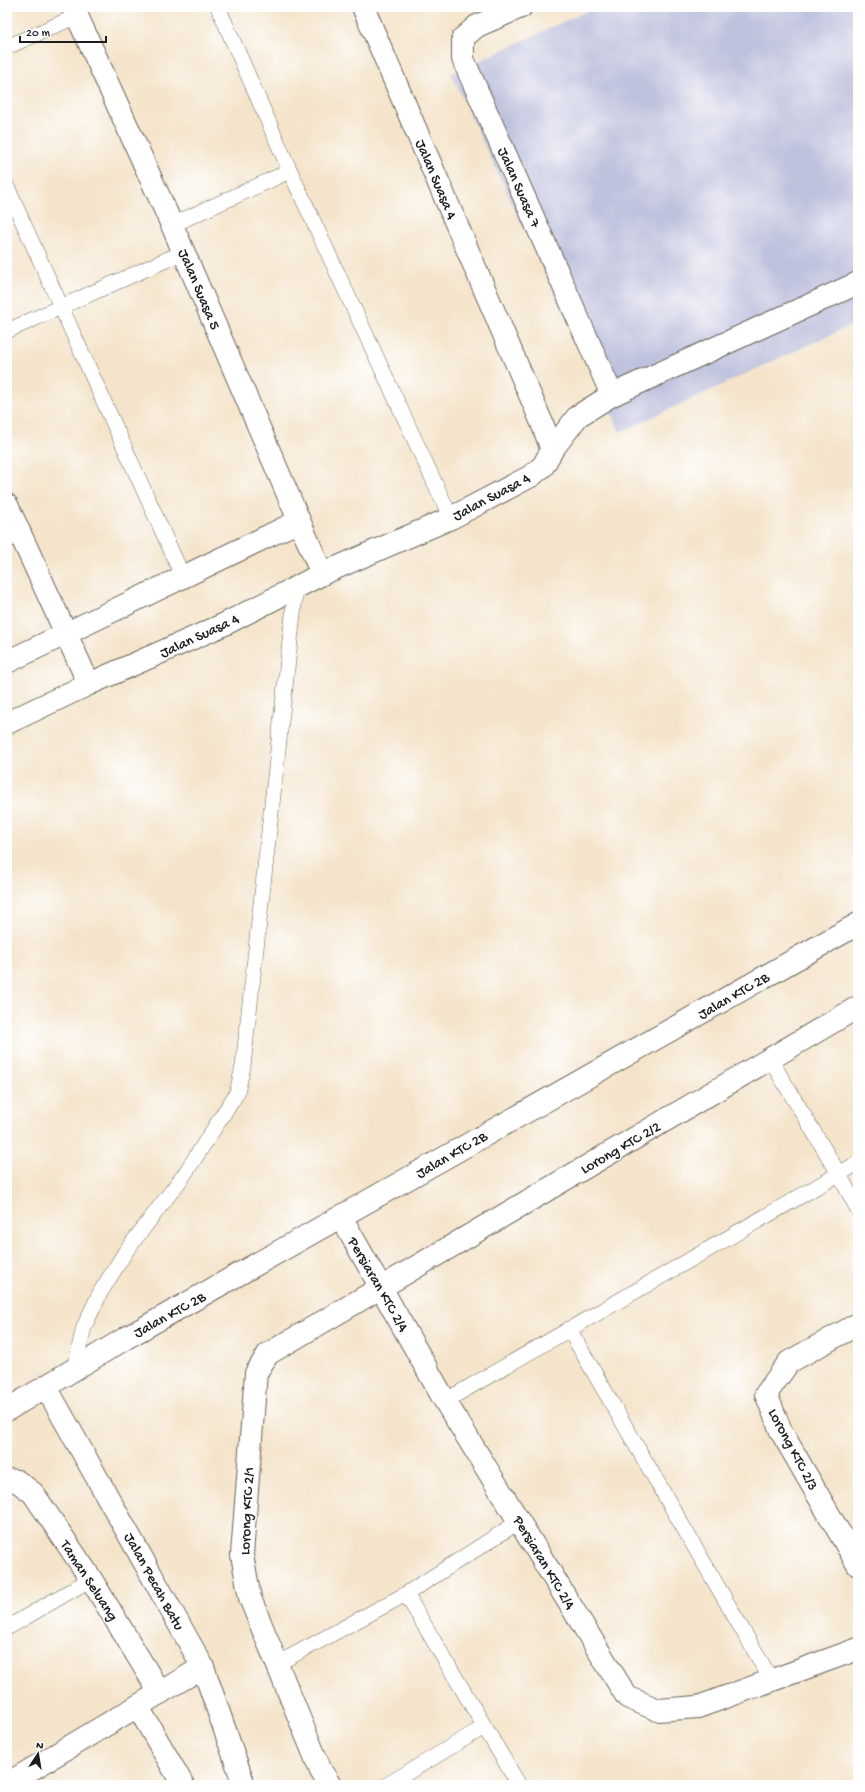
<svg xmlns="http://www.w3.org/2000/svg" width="865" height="1792" viewBox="0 0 865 1792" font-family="'Gochi Hand',sans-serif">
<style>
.industrial{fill:#bfc2dd}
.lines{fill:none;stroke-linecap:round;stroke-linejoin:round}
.service-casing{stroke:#686259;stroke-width:16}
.minor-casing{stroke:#686259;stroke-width:24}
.tertiary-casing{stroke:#686259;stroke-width:24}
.service{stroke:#fff;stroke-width:15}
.minor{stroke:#fff;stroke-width:22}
.tertiary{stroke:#fff;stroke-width:22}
.labels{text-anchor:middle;stroke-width:3;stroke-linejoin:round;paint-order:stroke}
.street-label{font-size:15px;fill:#1c1c1c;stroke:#fff}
</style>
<rect width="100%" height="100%" fill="#fff"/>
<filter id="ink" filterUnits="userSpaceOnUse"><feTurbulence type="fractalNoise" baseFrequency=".025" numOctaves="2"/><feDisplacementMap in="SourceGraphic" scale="8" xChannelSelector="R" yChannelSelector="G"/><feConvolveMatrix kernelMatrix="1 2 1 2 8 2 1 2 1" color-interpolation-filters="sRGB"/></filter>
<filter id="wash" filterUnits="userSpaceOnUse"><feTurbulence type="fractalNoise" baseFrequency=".012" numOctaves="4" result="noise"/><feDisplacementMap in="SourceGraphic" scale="16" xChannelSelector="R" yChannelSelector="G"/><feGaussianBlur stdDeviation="0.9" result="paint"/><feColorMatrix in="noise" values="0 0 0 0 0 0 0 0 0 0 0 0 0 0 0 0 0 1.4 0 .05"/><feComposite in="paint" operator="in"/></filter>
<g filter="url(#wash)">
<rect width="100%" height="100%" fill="#f4e4cb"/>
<polygon class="industrial" points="595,7 858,7 858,322 620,432 451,74"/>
</g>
<g filter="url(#ink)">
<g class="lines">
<defs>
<g id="service">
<polyline points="218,7 290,171 451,518"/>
<polyline points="7,47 77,16"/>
<polyline points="7,187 183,577"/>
<polyline points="172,225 290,171"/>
<polyline points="7,331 184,252"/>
<polyline points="770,1059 839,1174 858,1210"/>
<polyline points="569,1329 772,1681"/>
<polyline points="74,1370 84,1327 100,1293 126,1251 184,1175 237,1093 243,1066 296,587"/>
<polyline points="445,1401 858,1163"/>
<polyline points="406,1594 519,1785"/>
<polyline points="7,1628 91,1579"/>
<polyline points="277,1664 406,1594 520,1521"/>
<polyline points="387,1785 484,1727"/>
</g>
<g id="minor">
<polyline points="73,7 172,225 322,574"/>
<polyline points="363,7 542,423 552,450"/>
<polyline points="521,7 477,26 463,38 463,59 612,395"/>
<polyline points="7,505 89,684"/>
<polyline points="7,662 299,521"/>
<polyline points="7,723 89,684 225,624 322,574 451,518 531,476 543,466 552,450 578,416 612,395 858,283"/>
<polyline points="341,1217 445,1401 627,1697 658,1710 698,1707 858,1649"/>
<polyline points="858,1324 789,1362 766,1394 781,1431 858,1565"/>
<polyline points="7,1480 17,1481 33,1493 91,1579 160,1693"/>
<polyline points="138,1707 183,1785"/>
<polyline points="7,1784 203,1667"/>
<polyline points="330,1785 321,1771 250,1598 242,1555 256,1373 268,1354 858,1007"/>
</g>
<g id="tertiary">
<polyline points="46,1387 203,1667 244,1785"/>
<polyline points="7,1410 126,1338 858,924"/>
</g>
</defs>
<use href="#service" class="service-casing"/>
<use href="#minor" class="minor-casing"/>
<use href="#tertiary" class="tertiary-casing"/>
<use href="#service" class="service"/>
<use href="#minor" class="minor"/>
<use href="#tertiary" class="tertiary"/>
</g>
</g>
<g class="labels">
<g class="street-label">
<text transform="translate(437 179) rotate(67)" y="5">Jalan Suasa 4</text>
<text transform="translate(520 187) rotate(66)" y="5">Jalan Suasa 7</text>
<text transform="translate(200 289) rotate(67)" y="5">Jalan Suasa 5</text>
<text transform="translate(491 496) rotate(-28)" y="5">Jalan Suasa 4</text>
<text transform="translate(199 635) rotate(-25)" y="5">Jalan Suasa 4</text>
<text transform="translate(733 995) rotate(-30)" y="5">Jalan KTC 2B</text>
<text transform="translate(620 1147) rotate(-30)" y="5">Lorong KTC 2/2</text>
<text transform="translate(451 1154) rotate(-30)" y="5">Jalan KTC 2B</text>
<text transform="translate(379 1284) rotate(60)" y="5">Persiaran KTC 2/4</text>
<text transform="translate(169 1314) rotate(-29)" y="5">Jalan KTC 2B</text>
<text transform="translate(794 1449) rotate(62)" y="5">Lorong KTC 2/3</text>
<text transform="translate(246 1511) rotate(-87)" y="5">Lorong KTC 2/1</text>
<text transform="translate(545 1562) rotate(59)" y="5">Persiaran KTC 2/4</text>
<text transform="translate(90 1580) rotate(57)" y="5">Taman Seluang</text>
<text transform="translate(155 1581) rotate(61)" y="5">Jalan Pecah Batu</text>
</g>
</g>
<rect width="865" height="1792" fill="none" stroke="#fff" stroke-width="24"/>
<g transform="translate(38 1754) rotate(12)" stroke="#ffffff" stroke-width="3" paint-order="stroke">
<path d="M0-3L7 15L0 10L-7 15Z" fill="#1c1c1c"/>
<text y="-6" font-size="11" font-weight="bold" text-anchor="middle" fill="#1c1c1c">N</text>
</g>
<path d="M20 36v6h86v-6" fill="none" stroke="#1c1c1c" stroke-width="2"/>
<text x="26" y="36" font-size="12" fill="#1c1c1c" stroke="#ffffff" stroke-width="3" paint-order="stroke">20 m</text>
</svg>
